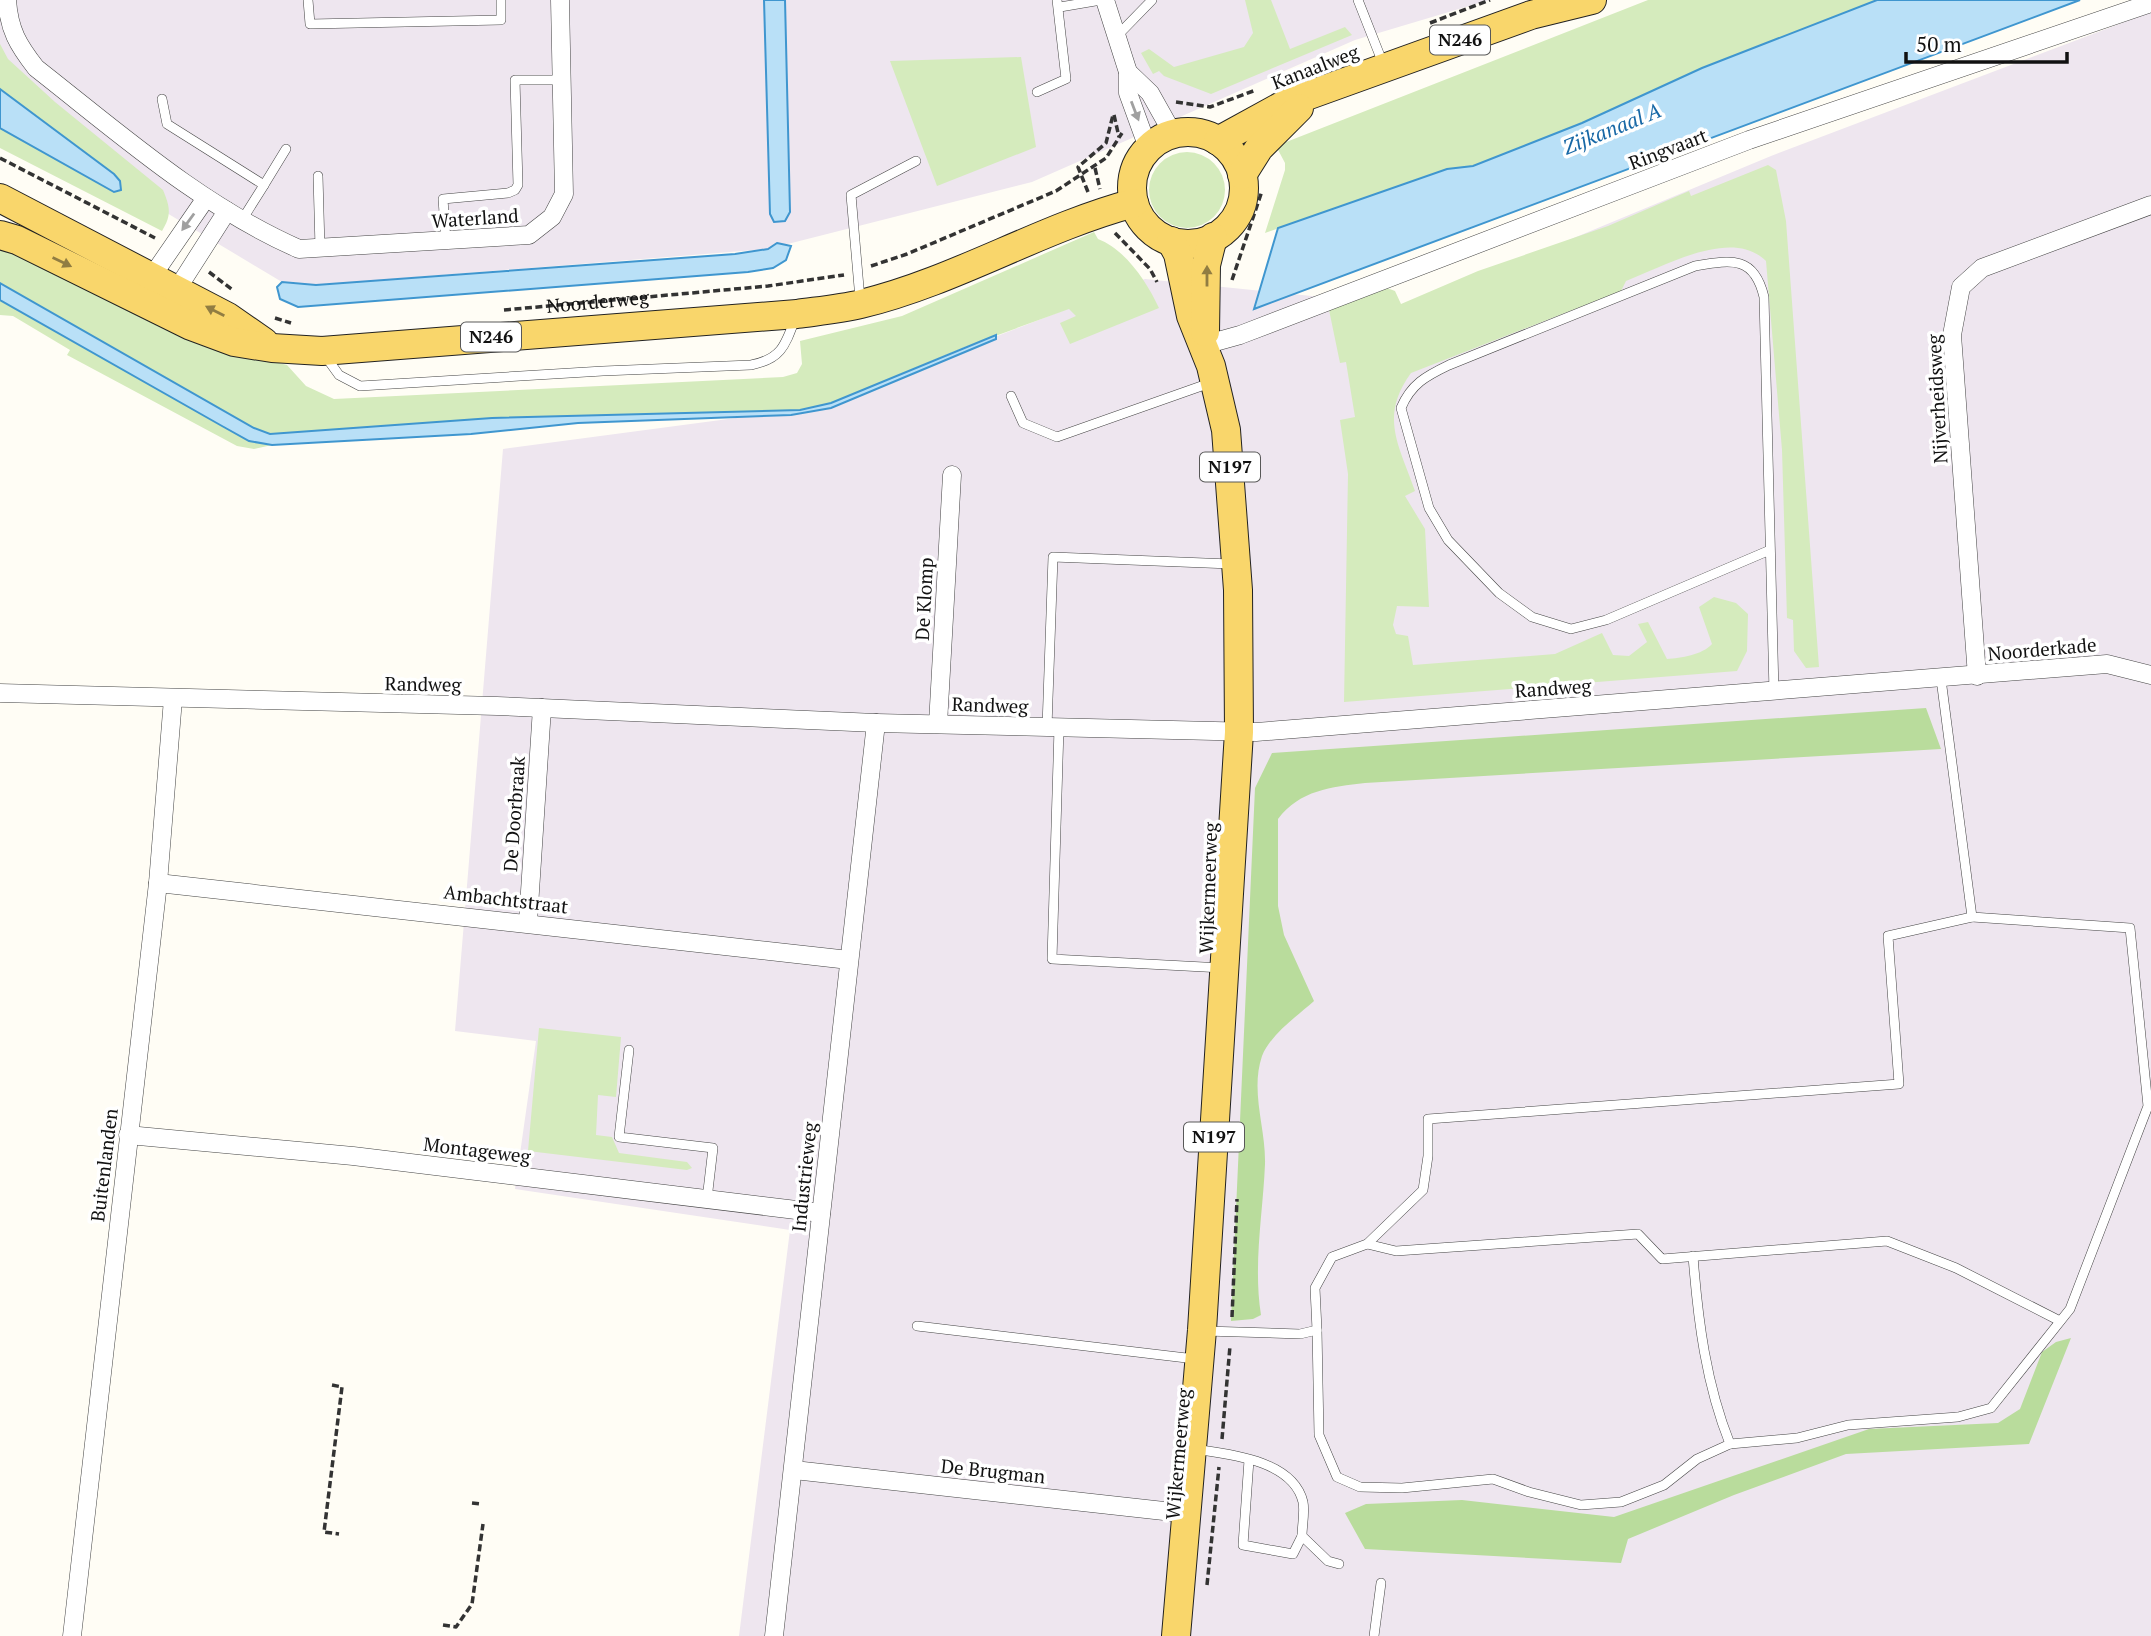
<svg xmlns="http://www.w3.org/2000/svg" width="2151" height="1636" viewBox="0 0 2151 1636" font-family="'PT Serif',serif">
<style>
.industrial{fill:#eee6ef}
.green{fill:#d5ebbd}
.forest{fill:#b9dc9c}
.water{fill:#b9e0f7;stroke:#3f96cf;stroke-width:2}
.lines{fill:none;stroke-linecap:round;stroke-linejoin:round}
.lane-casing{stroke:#444;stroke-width:10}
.street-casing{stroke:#444;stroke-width:19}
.primary-casing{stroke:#222;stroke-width:30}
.path{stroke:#333;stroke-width:3.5;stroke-dasharray:7 3.5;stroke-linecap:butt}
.lane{stroke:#fff;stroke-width:9}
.street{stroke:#fff;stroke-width:18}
.primary{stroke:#f9d66b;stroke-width:28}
.oneway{fill:#a0a0a0}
.oneway2{fill:#917d42}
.labels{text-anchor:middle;stroke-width:7;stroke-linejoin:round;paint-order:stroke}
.shield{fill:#fff;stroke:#585858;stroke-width:2}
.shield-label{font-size:18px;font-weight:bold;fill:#111}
.street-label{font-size:19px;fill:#111;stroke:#fff}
.water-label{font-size:21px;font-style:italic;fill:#1768a6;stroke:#fff}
</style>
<rect width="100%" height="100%" fill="#fffdf5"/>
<g class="industrial">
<polygon points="0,0 1489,0 1355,40 1032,182 768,249 316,285 282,282 0,113"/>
<polygon points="2151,12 2151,1636 739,1636 790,1230 515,1189 536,1041 455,1031 503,449 810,408 1145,279 1410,306 1771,156"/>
</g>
<g class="green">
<polygon points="1245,0 1271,0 1290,49 1345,27 1352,35 1211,94 1164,76 1159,71 1153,74 1141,53 1149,49 1174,67 1244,47 1253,33"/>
<polygon points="1648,0 1877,0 1702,68 1582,123 1473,166 1447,169 1265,233 1285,170 1285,163 1276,146"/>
<path d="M0,44L8,59L55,102L163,190C170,207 172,215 162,231L0,148V128L114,191V174L0,89Z"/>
<polygon points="1021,57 1036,147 937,186 890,61"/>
<circle cx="1187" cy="190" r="38"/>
<path d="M1768,165L1776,170L1786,221L1819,667L1806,668L1794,651L1793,620L1787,618L1782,450L1766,261C1732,227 1665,266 1626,281L1621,291L1411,373C1379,417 1399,445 1415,491L1405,496L1425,529L1429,607L1397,606L1393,625L1396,634L1408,636L1413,665L1555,654L1602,633L1613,655L1629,656L1647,642L1638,624L1648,622L1667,659C1681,658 1702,655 1712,644L1699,607L1714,597L1736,603L1748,614L1747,651L1737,671L1344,702L1348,474L1340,420L1355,417L1346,362L1340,363L1328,305L1387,288L1395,291L1401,304L1478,271L1608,226L1689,191L1691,196Z"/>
<path d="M1094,232L1098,239C1125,249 1147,282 1159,308L1070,344L1060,323L1076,316L1069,309L965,347L831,403L800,410L492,418L270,434L254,428L0,283V248L22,253L203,344L287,365L306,386L334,399L783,377L797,373L802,364L800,341L902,316Z"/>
<polygon points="0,300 222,426 249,441 272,445 254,449 237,446 67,355 70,350 13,316 0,315"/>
<polygon points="539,1028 621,1037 616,1097 598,1095 596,1135 612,1137 619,1153 687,1162 692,1168 687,1170 528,1151"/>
</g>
<g class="forest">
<path d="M1926,708L1941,749L1365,783C1331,787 1300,790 1278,819V906L1284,935L1314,1001C1296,1017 1271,1034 1262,1056C1250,1092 1266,1128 1265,1164C1263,1213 1253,1265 1261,1315L1253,1319L1231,1321L1255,788L1272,753Z"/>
<polygon points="2071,1338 2029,1444 1846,1454 1734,1495 1628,1539 1621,1563 1365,1549 1345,1513 1366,1504 1462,1500 1614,1517 1869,1429 1998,1423 2020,1409 2042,1352 2056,1342"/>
</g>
<g class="water">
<polygon points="764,0 785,0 790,212 785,221 774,222 770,214"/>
<polygon points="1877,0 2080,0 1254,309 1278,228 1447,169 1473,166 1582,123 1702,68"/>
<polygon points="0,89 114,174 120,181 121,190 114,192 0,128"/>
<polygon points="777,243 791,246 786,260 773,268 748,272 298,307 280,299 277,287 282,282 316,285 735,254 768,249"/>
<polygon points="0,283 254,428 270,434 492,418 800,410 831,403 996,335 996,339 831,408 791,415 578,423 471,434 272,445 249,441 222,426 0,300"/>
</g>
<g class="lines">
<defs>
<g id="lane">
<polyline points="308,0 310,24 501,20 501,0"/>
<polyline points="1358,0 1384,66"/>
<polyline points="1060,7 1101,0"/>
<polyline points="1116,37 1152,0"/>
<polyline points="1037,92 1066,79 1057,0"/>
<polyline points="162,99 167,124 264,185 242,220"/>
<polyline points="318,176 320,248"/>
<polyline points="264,185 286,149"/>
<polyline points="446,241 443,199 508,193 515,190 518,185 515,80 562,80"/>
<polyline points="860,299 851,195 916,161"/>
<path d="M326,357L339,375L360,386L603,371L751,365C781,359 785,346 795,319"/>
<polyline points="1011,396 1023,423 1057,437 1210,383"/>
<path d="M1770,550L1606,620L1571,629L1532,617L1499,593L1448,540L1429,508L1401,408C1411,384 1426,376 1449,365L1695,266C1731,260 1754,255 1764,297L1774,692"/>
<polyline points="1047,727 1053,557 1231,564"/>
<polyline points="1059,728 1052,959 1223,968"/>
<polyline points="629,1050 619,1137 713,1148 707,1199"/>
<polyline points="1367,1244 1396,1251 1638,1234 1662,1259 1887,1241 1956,1268 2060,1321"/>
<path d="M1693,1256C1698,1321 1706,1384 1730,1444"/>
<polyline points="917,1326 1195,1359"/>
<polyline points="1317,1330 1319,1435 1337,1477 1360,1487 1402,1488 1493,1479 1529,1492 1581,1505 1621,1502 1664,1485 1697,1459 1730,1444 1797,1438 1848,1425 1958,1417 1991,1408 2070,1309 2148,1106 2130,928 1972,917"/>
<polyline points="1205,1331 1300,1334 1317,1330 1315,1288 1332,1257 1367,1244 1423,1190 1428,1156 1428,1119 1899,1084 1888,936 1972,917 1941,679"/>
<path d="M1194,1449C1229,1454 1293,1460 1303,1502C1305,1512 1302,1526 1302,1536L1328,1561L1339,1564"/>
<polyline points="1249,1460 1243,1545 1293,1554 1302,1536"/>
<polyline points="1374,1636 1381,1583"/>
</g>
<g id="street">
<path d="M7,0C9,30 18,45 36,68C119,133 201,206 299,249L529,235L552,217L564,194L560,0"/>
<polyline points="1105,0 1128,72 1128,93 1148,148"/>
<polyline points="1128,72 1150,93 1173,134"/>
<polyline points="146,285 206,198"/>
<polyline points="172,297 227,211"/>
<polyline points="1204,345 1240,335 1749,140 2151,3"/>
<polyline points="1977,676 1952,335 1961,287 1982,268 2151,205"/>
<polyline points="0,693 497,706 876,723 1256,732 2107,664 2151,675"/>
<polyline points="938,724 952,475"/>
<polyline points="158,883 849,960"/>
<polyline points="528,922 542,708"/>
<polyline points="128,1135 353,1156 821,1213"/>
<polyline points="794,1470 1173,1512 1187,1517"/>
<polyline points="72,1636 158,883 173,699"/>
<polyline points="774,1636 876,723"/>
</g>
<g id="primary">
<circle cx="1188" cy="188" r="56"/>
<polyline points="1218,141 1287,103 1531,15 1592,0"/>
<polyline points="1242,175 1259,148 1299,108"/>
<polyline points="0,198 228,317 264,342"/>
<path d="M0,235L17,240L191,326L234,342L272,348L322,351L797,314C818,311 840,309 861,304C956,281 1040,228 1134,203"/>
<polyline points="1171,241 1178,254 1191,316 1211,366 1226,430 1238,590 1239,732 1202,1330 1176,1636"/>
<polyline points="1205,332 1206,265 1213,237"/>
</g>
</defs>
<use href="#lane" class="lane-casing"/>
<use href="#street" class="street-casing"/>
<use href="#primary" class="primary-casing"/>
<g class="path">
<polyline points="1430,23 1490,0"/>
<polyline points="1176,102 1210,107 1256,90"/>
<polyline points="1114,115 1119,137"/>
<polyline points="0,158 155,238"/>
<polyline points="1095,168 1100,189"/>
<polyline points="1088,192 1078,167 1106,143 1113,115"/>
<polyline points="1115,233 1150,269 1157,282"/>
<polyline points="871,266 907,254 1056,191 1106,158 1122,133"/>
<polyline points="209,272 234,291"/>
<polyline points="1232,280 1262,191"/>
<path id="s1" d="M504,310L768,286L844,275"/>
<polyline points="275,318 291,323"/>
<polyline points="1232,1317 1237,1199"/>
<polyline points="332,1385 342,1387 324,1532 339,1534"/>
<polyline points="1222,1439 1230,1346"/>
<polyline points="472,1503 481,1504"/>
<polyline points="1207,1585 1219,1467"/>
<polyline points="443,1625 456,1627 472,1604 483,1524"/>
</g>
<use href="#lane" class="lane"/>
<use href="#street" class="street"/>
<use href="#primary" class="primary"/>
</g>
<defs><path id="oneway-solid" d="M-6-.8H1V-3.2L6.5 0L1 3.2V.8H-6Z" transform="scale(1.75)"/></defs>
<g class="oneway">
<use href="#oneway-solid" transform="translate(1135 111) rotate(69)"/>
<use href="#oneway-solid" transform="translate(188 222) rotate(126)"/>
</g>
<g class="oneway2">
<use href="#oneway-solid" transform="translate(62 262) rotate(26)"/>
<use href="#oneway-solid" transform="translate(1207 276) rotate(-90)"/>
<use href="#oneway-solid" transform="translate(215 311) rotate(-153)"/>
</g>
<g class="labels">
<g class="shield">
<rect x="1430" y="25.5" width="60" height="29" rx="5"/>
<rect x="461" y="322.5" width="60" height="29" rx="5"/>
<rect x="1200" y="452.5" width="60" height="29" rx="5"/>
<rect x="1184" y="1122.5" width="60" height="29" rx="5"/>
</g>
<g class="shield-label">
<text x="1460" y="46">N246</text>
<text x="491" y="343">N246</text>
<text x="1230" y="473">N197</text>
<text x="1214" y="1143">N197</text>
</g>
<g class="street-label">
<text transform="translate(1315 67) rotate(-21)" y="7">Kanaalweg</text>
<text transform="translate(1668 149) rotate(-21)" y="7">Ringvaart</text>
<text transform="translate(475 218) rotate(-4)" y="7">Waterland</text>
<text dy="7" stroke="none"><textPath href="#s1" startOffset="94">Noorderweg</textPath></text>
<text transform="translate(1937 399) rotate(-93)" y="7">Nijverheidsweg</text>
<text transform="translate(924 599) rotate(-87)" y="7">De Klomp</text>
<text transform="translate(2042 649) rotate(-5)" y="7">Noorderkade</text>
<text transform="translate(423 684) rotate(1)" y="7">Randweg</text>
<text transform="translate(1553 688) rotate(-4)" y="7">Randweg</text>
<text transform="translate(990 705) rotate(2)" y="7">Randweg</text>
<text transform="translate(514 814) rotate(-86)" y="7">De Doorbraak</text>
<text transform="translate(1208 888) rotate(-88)" y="7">Wijkermeerweg</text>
<text transform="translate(506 899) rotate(7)" y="7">Ambachtstraat</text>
<text transform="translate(477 1150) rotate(7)" y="7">Montageweg</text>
<text transform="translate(104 1165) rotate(-83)" y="7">Buitenlanden</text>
<text transform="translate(804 1177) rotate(-84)" y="7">Industrieweg</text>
<text transform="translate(1178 1454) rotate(-85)" y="7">Wijkermeerweg</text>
<text transform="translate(993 1471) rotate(6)" y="7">De Brugman</text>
</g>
<g class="water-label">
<text transform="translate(1612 129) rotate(-22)" y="7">Zijkanaal A</text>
</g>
</g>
<path d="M1906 52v10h161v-10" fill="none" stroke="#111111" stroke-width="3.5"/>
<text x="1916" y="52" font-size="21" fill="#111111" stroke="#ffffff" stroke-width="5" paint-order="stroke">50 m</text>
</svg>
